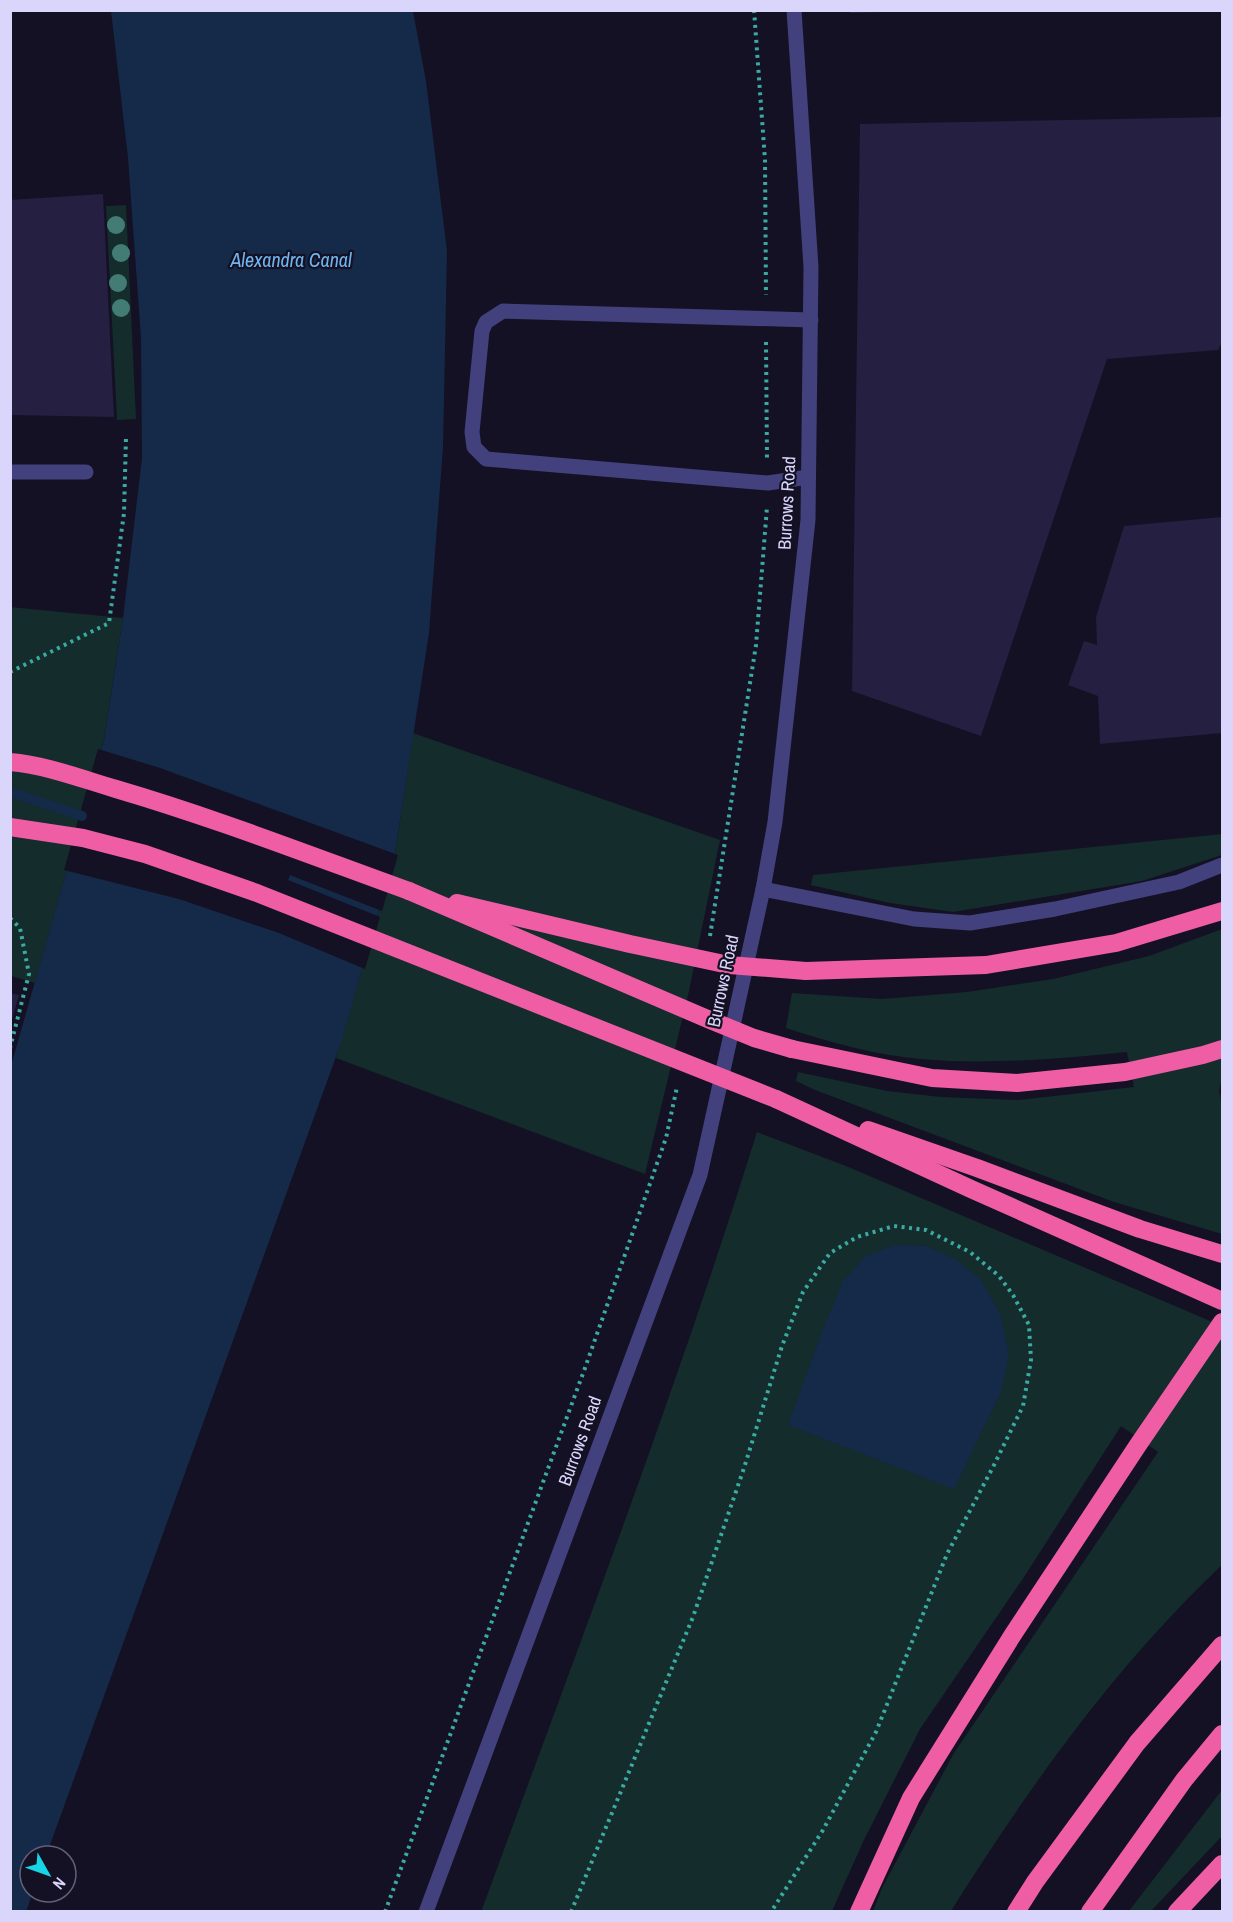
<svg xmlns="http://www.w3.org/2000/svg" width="1233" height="1922" viewBox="0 0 1233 1922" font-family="'Archivo Narrow',sans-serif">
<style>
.green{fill:#142c2b}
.water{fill:#152948}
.pier{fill:#131123}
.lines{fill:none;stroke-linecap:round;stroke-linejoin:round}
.stream{stroke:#152948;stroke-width:10}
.building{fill:#251f42}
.path{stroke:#3baaa2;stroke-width:4;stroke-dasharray:3 4.5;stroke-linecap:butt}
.minor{stroke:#42407d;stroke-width:15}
.highway{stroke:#ef5ea5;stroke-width:18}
.highway-bridge{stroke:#ef5ea5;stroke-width:18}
.tree{fill:#437c75}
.labels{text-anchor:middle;stroke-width:4.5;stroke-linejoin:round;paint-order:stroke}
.street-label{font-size:18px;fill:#dad6fb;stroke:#131123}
.water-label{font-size:20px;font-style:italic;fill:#6fb6f1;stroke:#131123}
</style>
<rect width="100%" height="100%" fill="#131123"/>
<g class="green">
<polygon points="126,205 136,419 117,420 106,206"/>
<polygon points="10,607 123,618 104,740 35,983 11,976"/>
<polygon points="413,733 720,840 689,991 645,1174 336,1058 395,854"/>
<polygon points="1222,834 1222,855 1142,881 953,912 890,903 811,885 813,875"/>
<path d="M1222,929V1076L1219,1091L1222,1104V1234L1114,1202L815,1090L796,1081L798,1072L887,1091L941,1097L1019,1100L1134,1087L1127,1052C1058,1059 989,1065 920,1059C875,1055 829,1042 786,1028L792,993L882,999L967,992L1053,979L1149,956Z"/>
<path d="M757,1132L846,1166L1222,1326V1565C1115,1666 1029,1787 951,1911H873L882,1888L954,1753L1158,1452L1121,1426L1024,1577L920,1729L864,1840L832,1911L481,1912C576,1653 675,1395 757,1132Z"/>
<polygon points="1222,1790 1222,1836 1151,1911 1129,1911"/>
</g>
<g class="water">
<polygon points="111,11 413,11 426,81 447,251 443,447 429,633 395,853 341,1043 46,1856 30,1856 30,1892 33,1892 26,1912 10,1911 10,1069 104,740 123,618 142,458 141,338 128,158"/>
<polygon points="895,1245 925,1246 955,1259 981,1280 1001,1316 1009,1356 1001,1392 954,1489 788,1425 822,1332 843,1281 866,1256"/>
</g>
<polygon class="pier" points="98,749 160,768 398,855 382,911 290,875 288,880 380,917 365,969 279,933 179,899 64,870"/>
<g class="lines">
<polyline class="stream" points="16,794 82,816"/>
</g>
<g class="building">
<polygon points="849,10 883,10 883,12 850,13"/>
<polygon points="1222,117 1222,342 1218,350 1107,359 981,736 852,691 860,124"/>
<polygon points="103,194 114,417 10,415 10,200"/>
<polygon points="1222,517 1222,733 1100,744 1098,696 1068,685 1084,641 1097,645 1096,617 1124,526"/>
<polygon points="10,993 19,995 11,1023 10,1023"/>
</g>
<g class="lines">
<g class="path">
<polyline points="754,10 765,160 766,295"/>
<polyline points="766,342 767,460"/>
<polyline points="10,672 109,623 124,513 126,437"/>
<polyline points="10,918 20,928 29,974 10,1048"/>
<polyline points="710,936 756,645 767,507"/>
<polyline points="385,1912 585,1368 666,1138 677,1087"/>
<polyline points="571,1912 693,1617 744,1468 782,1346 803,1292 830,1253 857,1237 894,1226 926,1230 970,1252 999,1276 1013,1295 1029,1325 1031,1360 1023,1406 993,1467 947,1554 876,1732 823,1830 771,1912"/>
</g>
<g class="minor">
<polyline points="10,472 86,472"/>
<polyline points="808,477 768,483 486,459 474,447 472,432 482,331 486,322 503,311 811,320"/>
<polyline points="763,889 914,919 970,923 1055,909 1179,882 1222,865"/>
<polyline points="426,1912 700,1175 763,889 775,822 808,520 811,267 794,10"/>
</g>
<g class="highway">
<path d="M10,762C46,765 82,779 116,789C215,818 312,856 409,891"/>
<polyline points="806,971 986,965 1116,943 1222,911"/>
<polyline points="792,1049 932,1078 1017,1083 1125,1072 1203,1055 1222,1049"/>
<polyline points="776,1099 971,1189 1222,1301"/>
<polyline points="868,1130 977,1168 1140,1229 1222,1254"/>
<polyline points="859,1912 911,1798 1012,1636 1138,1445 1222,1322"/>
<polyline points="1016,1912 1035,1882 1137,1743 1222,1645"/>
<polyline points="1090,1912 1184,1780 1222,1734"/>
<polyline points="1177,1912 1222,1864"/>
</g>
<g class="highway-bridge">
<polyline points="10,827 83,838 145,854 257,893 776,1099"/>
<polyline points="409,891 710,1020 754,1038 792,1049"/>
<polyline points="457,903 630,944 729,965 806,971"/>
</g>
</g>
<g class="tree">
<circle cx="116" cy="225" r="9"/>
<circle cx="121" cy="253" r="9"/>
<circle cx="118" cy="283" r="9"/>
<circle cx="121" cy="308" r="9"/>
</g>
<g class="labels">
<g class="street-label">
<text transform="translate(787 503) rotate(-87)" y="6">Burrows Road</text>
<text transform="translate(723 981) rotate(-78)" y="6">Burrows Road</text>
<text transform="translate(580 1441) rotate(-70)" y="6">Burrows Road</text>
</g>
<g class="water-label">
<text x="291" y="267">Alexandra Canal</text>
</g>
</g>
<rect width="1233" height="1922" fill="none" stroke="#dad6fb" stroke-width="24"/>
<g transform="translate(48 1874) rotate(130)"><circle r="28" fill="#131123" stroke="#636079" stroke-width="1.5"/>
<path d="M0-4.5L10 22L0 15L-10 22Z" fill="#17d4e6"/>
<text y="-9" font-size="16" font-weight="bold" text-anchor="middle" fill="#dad6fb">N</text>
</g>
</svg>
